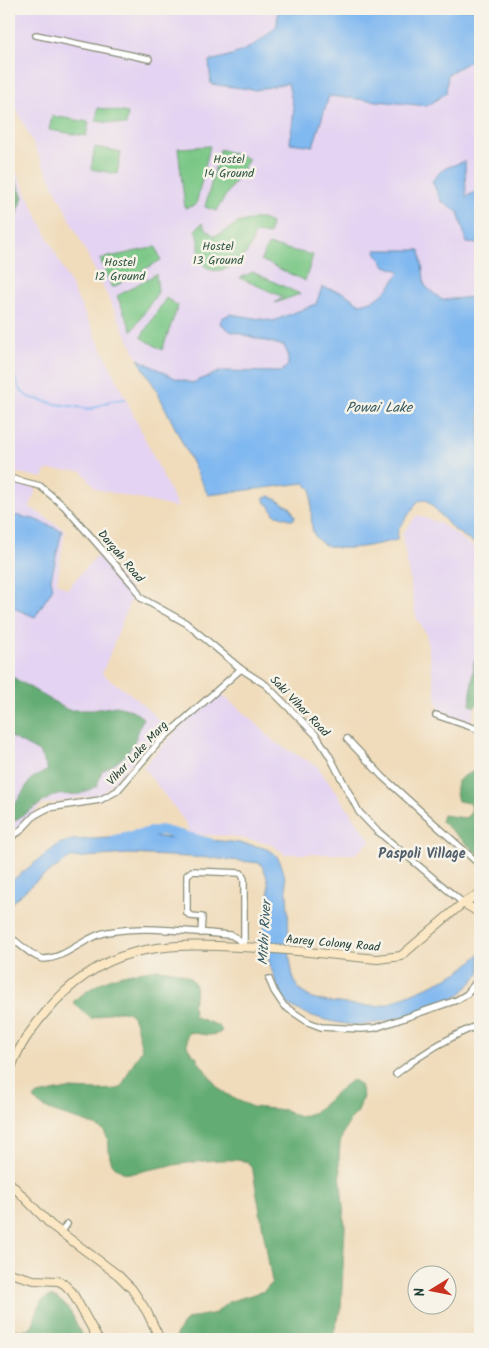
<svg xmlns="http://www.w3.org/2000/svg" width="489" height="1348" viewBox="0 0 489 1348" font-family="Kalam,sans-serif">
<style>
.built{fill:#e4d3f2}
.green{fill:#7ac786;stroke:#4c825d}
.forest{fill:#63ac73;stroke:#417454}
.water{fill:#80b8f0;stroke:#507a92}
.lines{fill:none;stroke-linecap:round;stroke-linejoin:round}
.stream{stroke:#80b8f0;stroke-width:2}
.river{stroke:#80b8f0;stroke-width:10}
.street-casing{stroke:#888c78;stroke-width:8}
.secondary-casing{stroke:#888c78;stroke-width:10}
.street{stroke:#fff;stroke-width:5.5}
.secondary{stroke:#fbe7c3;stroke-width:8}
.labels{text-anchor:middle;stroke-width:5;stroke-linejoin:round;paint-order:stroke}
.park-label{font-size:12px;fill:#315944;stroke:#f7f3e8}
.street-label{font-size:12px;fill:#1f3d34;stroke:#f7f3e8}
.water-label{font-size:14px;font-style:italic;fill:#375c63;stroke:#f7f3e8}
.neighbourhood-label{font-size:14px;font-weight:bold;fill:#52606e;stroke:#f7f3e8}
</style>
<rect width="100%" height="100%" fill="#f7f3e8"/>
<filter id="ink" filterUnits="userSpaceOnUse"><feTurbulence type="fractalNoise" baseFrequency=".02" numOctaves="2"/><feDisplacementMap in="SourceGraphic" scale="10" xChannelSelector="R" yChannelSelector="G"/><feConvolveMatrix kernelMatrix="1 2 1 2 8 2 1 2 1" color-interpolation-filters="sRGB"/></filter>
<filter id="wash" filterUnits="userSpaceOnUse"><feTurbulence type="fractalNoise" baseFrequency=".0096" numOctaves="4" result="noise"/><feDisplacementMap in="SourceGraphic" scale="20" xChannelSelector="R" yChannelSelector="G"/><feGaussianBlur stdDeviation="1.12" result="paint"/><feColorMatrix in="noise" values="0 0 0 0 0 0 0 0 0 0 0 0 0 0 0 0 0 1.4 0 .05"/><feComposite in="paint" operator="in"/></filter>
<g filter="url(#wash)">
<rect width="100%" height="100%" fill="#f0dcbb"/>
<g class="built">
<polygon points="9,9 278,9 277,25 263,40 239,54 209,61 256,90 288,82 294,111 290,142 313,146 329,96 427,106 448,74 475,58 480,57 480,189 466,197 464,162 441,201 458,212 467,243 479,244 480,308 474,297 442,300 425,286 376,250 385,266 400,271 389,288 374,301 360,304 344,293 273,321 230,314 230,331 283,346 288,354 288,366 281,373 222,371 192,383 175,378 138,359 9,94"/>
<polygon points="9,157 126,399 178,508 96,489 82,471 46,470 43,478 9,471"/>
<polygon points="9,481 26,484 36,489 30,507 65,530 57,582 67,589 98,554 132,591 132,596 102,674 136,698 167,728 102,794 42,805 18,828 9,832"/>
<polygon points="417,515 440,523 480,552 480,595 473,616 480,611 480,686 471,722 439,713 426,634 416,617 402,534"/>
<polygon points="219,692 258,725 274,742 317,766 371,841 355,854 285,854 269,843 227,836 191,834 183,819 143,767 193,713"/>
</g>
<g class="green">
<polygon points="98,108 128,113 126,125 96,121"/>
<polygon points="52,116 89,122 86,136 49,130"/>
<polygon points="210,146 196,205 185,208 178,148"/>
<polygon points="95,147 121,152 117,174 91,169"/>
<polygon points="220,149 249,159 216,211 205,207"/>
<path d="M254,219H262L271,223L269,235L256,233L254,234C253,239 252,245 249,249C240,264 213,282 201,261C196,251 203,241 195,230L202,223L205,228L214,236L223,233L237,223Z"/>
<polygon points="268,245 313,255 305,281 261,260"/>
<polygon points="156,247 161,260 112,288 100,259"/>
<polygon points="253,272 300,294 275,303 283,297 240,278"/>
<polygon points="156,274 158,292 132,331 117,296"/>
<polygon points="166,298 178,306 162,350 141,337"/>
</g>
<g class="forest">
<polygon points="9,166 23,197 16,216 9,221"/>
<polygon points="480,657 480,701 474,707 470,705 474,661 477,658"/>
<path d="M9,675L68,710H93L116,706L132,710L143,718C133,747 130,757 102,771L97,786L80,794L54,795L14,821L12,809L31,779L48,770L39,752L9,736Z"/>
<path d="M480,769V856L441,821L443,815L465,818L470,814L472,807L469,803L458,801C451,779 462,776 480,769Z"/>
<path d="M157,969C180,971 205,975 192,1005L194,1010L193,1016L219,1026L222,1031C214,1038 201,1034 190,1032L187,1036V1046L193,1055L196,1056L198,1061L219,1089L233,1098L252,1107L285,1110L299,1117L315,1112L339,1090L352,1080L356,1081L360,1085L363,1096L358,1112L351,1119L343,1133L340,1143L339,1160L345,1228L341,1308L332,1339H176L177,1333L185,1321L195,1317L216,1313L228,1302L264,1291L272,1282L253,1171L248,1162C228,1156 175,1164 153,1169C144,1170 131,1176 123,1172C103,1163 113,1147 105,1133C102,1128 93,1125 88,1123C74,1117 41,1112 34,1098L38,1095L67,1089L100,1090L116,1089L121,1088L131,1067L142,1049C139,1039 138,1030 135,1021C129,1002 104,1015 91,1019L73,1002C104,976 119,975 157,969Z"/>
<path d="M50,1296C70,1302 75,1321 83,1339H9V1333L12,1330H27L32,1327L41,1301Z"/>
</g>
<g class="water">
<path d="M278,9H480V57L475,58L448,74L446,93L427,106L329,96L313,146L290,143L294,111L288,83L256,90L211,84L209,61C240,54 255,48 277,25Z"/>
<polygon points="465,161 466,197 480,189 480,247 479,244 467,243 458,212 441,201 432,181 443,169"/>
<path d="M375,250H420L425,286L442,300L474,297L480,308V547L453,529L427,500L418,501L398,530L397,540C376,544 323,560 313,532C310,524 312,499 311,489L304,483L208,495L156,389L138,359L175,378L192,383L222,371L281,372L288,365V354L284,346L230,331L220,323L222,318L230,314L273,321L316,304L322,287L344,293L360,304C382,300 389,289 400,271L385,266Z"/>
<polygon points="270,496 291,508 295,517 293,520 274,514 270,506 264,501 264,498"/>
<polygon points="9,514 34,519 62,531 51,579 53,588 35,617 9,606"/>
<path d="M147,836C173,839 257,839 274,853C299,876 278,973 302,992C315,1003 337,1002 353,1005C363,1006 374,1007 384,1005C392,1003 400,998 408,995C426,987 444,981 460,971C467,966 474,959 480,954V973C472,982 464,993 453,999C434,1010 398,1019 376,1023C372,1023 366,1025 361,1025C343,1026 299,1015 286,1002C278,993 266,954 264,941C261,913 279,891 260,863L210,858L128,854L70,858L36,881L9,905V883L59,844L72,840Z"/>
</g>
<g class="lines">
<polyline class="stream" points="9,371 13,373 19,388 28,397 56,404 91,409 110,401 126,399"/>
<polyline class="river" points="115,840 161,830 210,843"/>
</g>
</g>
<g filter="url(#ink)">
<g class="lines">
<defs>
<g id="street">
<polyline points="36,35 149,59"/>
<polyline points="9,478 40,486 65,507 134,586 141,598 186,623 241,669 266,685 316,735 329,755 359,812 375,829 463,903"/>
<polyline points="436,715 480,730"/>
<polyline points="347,739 383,777 480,865"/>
<polyline points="9,838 19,832 35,815 48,808 100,800 117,791 159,742 241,669"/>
<polyline points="201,933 202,917 191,916 187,913 187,875 192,871 241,873 244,879 244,947"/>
<path d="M9,936C16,941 35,959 44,959C67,958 85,936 108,932C148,925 191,932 231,935L238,939L244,947"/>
<polyline points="269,979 274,991 284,1006 308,1022 321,1027 361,1029 375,1028 457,1000 467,994 480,977"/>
<path d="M396,1074C422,1053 449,1037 480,1024"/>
<polyline points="61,1233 67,1224"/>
</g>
<g id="secondary">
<polyline points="463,903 480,913"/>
<path d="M9,1075C15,1051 30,1031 45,1013C101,945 160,942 241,947C287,949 332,955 378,959L401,956L463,903L480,894"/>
<polyline points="9,1182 51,1225 118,1275 132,1289 147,1312 160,1339"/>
<polyline points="9,1273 34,1280 58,1281 64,1284 72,1292 98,1339"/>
</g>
</defs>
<use href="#street" class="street-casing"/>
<use href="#secondary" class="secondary-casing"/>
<use href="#street" class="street"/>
<use href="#secondary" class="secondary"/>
</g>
</g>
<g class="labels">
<g class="park-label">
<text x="229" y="163">Hostel<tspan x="229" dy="14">14 Ground</tspan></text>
<text x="218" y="250">Hostel<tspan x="218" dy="14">13 Ground</tspan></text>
<text x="120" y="266">Hostel<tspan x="120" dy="14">12 Ground</tspan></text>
</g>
<g class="street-label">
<text transform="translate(121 556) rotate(50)" y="4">Dargah Road</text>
<text transform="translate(300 706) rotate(46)" y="4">Saki Vihar Road</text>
<text transform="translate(137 753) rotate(-47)" y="4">Vihar Lake Marg</text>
<text transform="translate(333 943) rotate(5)" y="4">Aarey Colony Road</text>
</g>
<g class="water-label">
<text x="379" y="412">Powai Lake</text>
<text transform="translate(264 933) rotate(-87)" y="5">Mithi River</text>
</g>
<g class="neighbourhood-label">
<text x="422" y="858">Paspoli Village</text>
</g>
</g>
<rect width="489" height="1348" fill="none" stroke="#f7f3e8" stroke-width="30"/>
<g transform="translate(432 1290) rotate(260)"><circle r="24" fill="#f7f3e8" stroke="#a1aaa0"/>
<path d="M0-4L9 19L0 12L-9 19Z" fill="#c8321e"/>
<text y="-8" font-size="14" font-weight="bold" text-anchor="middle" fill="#1f3d34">N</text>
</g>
</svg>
